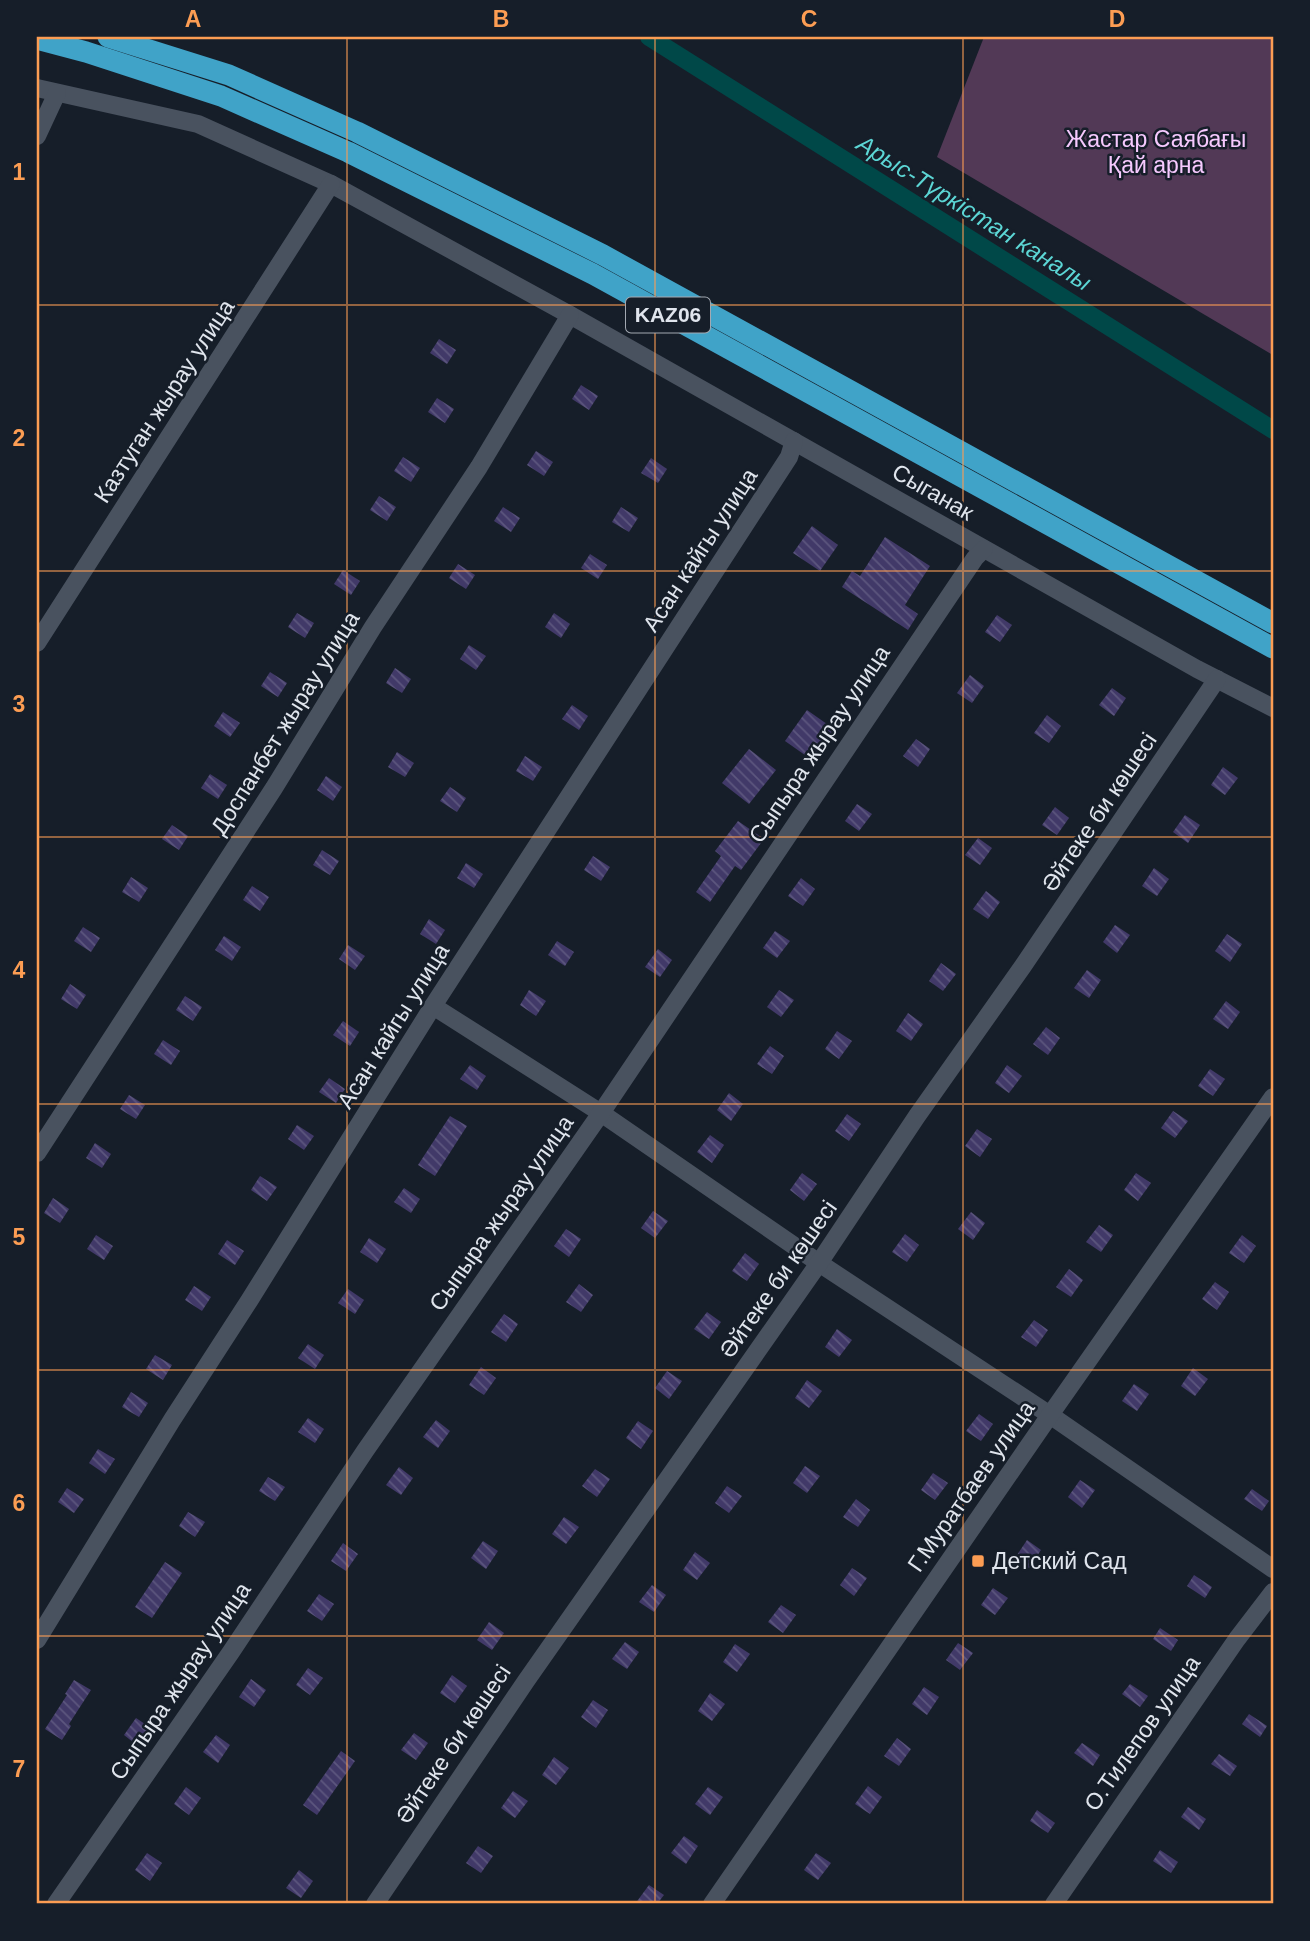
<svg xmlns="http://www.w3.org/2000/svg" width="1310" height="1941" viewBox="0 0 1310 1941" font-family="Helvetica,sans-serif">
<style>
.green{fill:#523956}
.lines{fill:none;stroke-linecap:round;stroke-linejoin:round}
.canal{stroke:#004848;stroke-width:18}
.building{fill:url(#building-back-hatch)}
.minor{stroke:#49525f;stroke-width:18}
.highway{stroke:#40a3c8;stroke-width:21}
.grid{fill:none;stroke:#fc9d53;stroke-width:2;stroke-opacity:0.55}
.poi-dot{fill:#fc9d53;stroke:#161e29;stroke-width:2.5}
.labels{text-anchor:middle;stroke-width:5;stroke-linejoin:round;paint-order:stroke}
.shield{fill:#161e29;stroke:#a3a9b2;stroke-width:2}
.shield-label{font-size:21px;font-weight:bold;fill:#e0e5ed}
.park-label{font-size:23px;fill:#f6c9fe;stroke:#161e29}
.street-label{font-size:23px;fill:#e0e5ed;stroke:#161e29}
.poi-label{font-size:23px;fill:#e0e5ed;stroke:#161e29;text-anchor:start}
.water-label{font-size:24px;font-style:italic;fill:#5cd6d5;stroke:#161e29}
.neatline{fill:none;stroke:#fc9d53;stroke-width:2.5}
.grid-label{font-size:23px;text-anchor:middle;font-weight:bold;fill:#fc9d53}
</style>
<defs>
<pattern id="building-back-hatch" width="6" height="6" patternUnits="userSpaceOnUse" patternTransform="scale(1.75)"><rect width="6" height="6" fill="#413968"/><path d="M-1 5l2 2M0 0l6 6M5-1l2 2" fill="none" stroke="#5c567e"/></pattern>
</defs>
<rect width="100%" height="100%" fill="#161e29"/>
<polygon class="green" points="984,37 1273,37 1273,355 937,157"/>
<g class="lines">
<polyline class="canal" points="649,37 1273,430"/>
</g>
<g class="building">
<polygon points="439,339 456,350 447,364 430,353"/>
<polygon points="581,385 598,396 589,410 572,399"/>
<polygon points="437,398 454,409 445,423 428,412"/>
<polygon points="536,451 553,462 544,476 527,465"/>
<polygon points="403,457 420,468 411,482 394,471"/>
<polygon points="651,458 667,469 658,483 641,473"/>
<polygon points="379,496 396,507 387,521 370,510"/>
<polygon points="503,507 520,518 511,532 494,521"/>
<polygon points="621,507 638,518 629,532 612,522"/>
<polygon points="812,526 838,545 820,571 793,553"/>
<polygon points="885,537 930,566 905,605 918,614 908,630 842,587 852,571 860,576"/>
<polygon points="590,554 607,565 598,579 581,568"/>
<polygon points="458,564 475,575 466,589 449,578"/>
<polygon points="343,570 360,581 351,595 334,584"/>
<polygon points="297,613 314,623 305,638 288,627"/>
<polygon points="554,613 570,624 561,638 545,627"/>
<polygon points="997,615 1012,625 1000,642 985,632"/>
<polygon points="469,645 486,656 476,670 460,659"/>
<polygon points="395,668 411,679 402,693 386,683"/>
<polygon points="270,672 287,683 278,697 261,686"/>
<polygon points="970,675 984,686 972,703 957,693"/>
<polygon points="1112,688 1126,698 1114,716 1099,705"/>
<polygon points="572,705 588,716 579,730 562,719"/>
<polygon points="807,710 834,729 812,760 785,741"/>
<polygon points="223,712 240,723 230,737 214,726"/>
<polygon points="1047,715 1061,726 1049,743 1034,733"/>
<polygon points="916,739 930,749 918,767 903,756"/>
<polygon points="749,749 776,770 749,804 722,783"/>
<polygon points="397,752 414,763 405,777 388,767"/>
<polygon points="525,756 542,767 533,781 516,771"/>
<polygon points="1223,767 1238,778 1225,795 1211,785"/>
<polygon points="210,774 227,785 218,799 201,788"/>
<polygon points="326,776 342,787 333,801 317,790"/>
<polygon points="450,787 466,798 457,812 440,801"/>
<polygon points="857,804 872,814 859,831 845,821"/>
<polygon points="1055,807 1069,818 1057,835 1042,825"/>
<polygon points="1185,815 1200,825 1188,843 1173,832"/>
<polygon points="738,821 764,839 741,870 735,866 710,902 696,892 721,856 715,851"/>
<polygon points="172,825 188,836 179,850 162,839"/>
<polygon points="978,838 992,848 980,865 965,855"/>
<polygon points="322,850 339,861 330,875 313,865"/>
<polygon points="593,856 610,867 601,881 584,870"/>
<polygon points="466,863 483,874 474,888 457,878"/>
<polygon points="1154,868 1169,879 1157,896 1142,886"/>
<polygon points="131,877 148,888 139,902 122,892"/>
<polygon points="801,878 815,889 803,906 788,896"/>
<polygon points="252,886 269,897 260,911 243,900"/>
<polygon points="986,891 1000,902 988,919 973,909"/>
<polygon points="429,919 445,930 436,944 420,934"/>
<polygon points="1115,925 1130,935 1117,953 1103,942"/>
<polygon points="83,927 100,938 91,952 74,941"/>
<polygon points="775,931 790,941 777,958 763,948"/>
<polygon points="1227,934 1242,944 1230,962 1215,951"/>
<polygon points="224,936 241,947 232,961 215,950"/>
<polygon points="557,941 574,952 565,966 548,955"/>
<polygon points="348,945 365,956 355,970 339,959"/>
<polygon points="658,949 672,960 660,977 645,967"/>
<polygon points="941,963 956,974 943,991 929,981"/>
<polygon points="1087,970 1101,980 1089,998 1074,988"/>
<polygon points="70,984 86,995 77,1009 61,999"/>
<polygon points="529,990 546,1001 536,1016 520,1005"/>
<polygon points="779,990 794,1000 781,1017 767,1007"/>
<polygon points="185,996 202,1007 193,1021 176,1010"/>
<polygon points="1226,1001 1240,1012 1228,1029 1213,1019"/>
<polygon points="908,1013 923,1024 911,1041 896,1031"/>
<polygon points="343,1021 359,1032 350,1046 333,1035"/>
<polygon points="1046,1027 1060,1038 1048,1055 1033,1044"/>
<polygon points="837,1031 852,1041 839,1059 825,1049"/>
<polygon points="163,1040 180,1051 171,1065 154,1054"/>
<polygon points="770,1046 784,1056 772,1074 757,1064"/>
<polygon points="470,1065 486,1076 477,1090 460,1079"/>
<polygon points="1007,1065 1022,1076 1009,1093 995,1083"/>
<polygon points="1210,1069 1225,1079 1213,1096 1198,1086"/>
<polygon points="329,1078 345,1089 336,1103 319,1092"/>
<polygon points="729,1093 743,1104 731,1121 717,1110"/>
<polygon points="129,1095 145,1105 136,1119 120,1109"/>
<polygon points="1173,1111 1188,1121 1175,1138 1161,1128"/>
<polygon points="847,1114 861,1124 849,1141 835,1131"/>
<polygon points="450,1116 467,1126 435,1176 418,1165"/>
<polygon points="297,1125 314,1136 304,1150 288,1139"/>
<polygon points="977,1129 992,1139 980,1157 965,1146"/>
<polygon points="710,1135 724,1145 712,1163 697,1152"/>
<polygon points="95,1143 111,1154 102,1168 86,1158"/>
<polygon points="802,1173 817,1184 804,1201 790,1190"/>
<polygon points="1136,1173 1151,1183 1138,1201 1124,1190"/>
<polygon points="260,1176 277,1187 267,1201 251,1190"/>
<polygon points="404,1188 420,1199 411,1213 394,1202"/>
<polygon points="53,1198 69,1209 60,1223 44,1213"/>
<polygon points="653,1211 668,1221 655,1238 641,1228"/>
<polygon points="971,1212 985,1223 973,1240 958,1229"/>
<polygon points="1099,1225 1113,1235 1101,1252 1086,1242"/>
<polygon points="566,1229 581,1239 569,1257 554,1246"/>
<polygon points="905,1234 919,1245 907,1262 892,1252"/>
<polygon points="96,1235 113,1246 104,1260 87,1249"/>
<polygon points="1242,1235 1256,1246 1244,1263 1229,1253"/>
<polygon points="369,1238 386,1249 377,1263 360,1252"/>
<polygon points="227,1240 244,1251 235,1265 218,1254"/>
<polygon points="745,1253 759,1264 747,1281 732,1271"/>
<polygon points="1069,1269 1083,1280 1071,1297 1056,1287"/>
<polygon points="1215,1282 1229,1292 1217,1310 1202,1299"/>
<polygon points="579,1284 593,1295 581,1312 566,1302"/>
<polygon points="194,1286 211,1297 202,1311 185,1300"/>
<polygon points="348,1289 364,1300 355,1314 338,1303"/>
<polygon points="707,1312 721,1322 709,1339 694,1329"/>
<polygon points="504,1314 518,1324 506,1342 491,1332"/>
<polygon points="1034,1320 1048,1330 1036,1347 1021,1337"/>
<polygon points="837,1329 852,1340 839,1357 825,1347"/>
<polygon points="308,1344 324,1355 315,1369 298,1358"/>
<polygon points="155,1355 172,1365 163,1380 146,1369"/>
<polygon points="481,1367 496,1378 484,1395 469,1385"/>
<polygon points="1193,1368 1208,1379 1195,1396 1181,1386"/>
<polygon points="667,1371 682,1381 669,1399 655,1388"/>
<polygon points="807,1380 822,1391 809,1408 795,1398"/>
<polygon points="1134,1384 1149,1394 1137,1411 1122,1401"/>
<polygon points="131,1392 148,1403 139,1417 122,1407"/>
<polygon points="979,1414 993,1424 981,1441 966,1431"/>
<polygon points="308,1418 324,1429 315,1443 298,1432"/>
<polygon points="436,1420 450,1431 438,1448 423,1437"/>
<polygon points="638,1421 653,1431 641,1449 626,1438"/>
<polygon points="98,1449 115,1459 105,1474 89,1463"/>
<polygon points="805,1466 820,1476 807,1493 793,1483"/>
<polygon points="399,1467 413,1478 401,1495 386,1485"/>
<polygon points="595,1469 610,1479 597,1497 582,1486"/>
<polygon points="933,1473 948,1483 935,1500 921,1490"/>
<polygon points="268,1477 285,1487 275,1501 259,1491"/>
<polygon points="1080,1480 1095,1490 1082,1508 1068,1497"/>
<polygon points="727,1486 742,1496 729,1513 715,1503"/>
<polygon points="67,1488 84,1499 74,1513 58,1502"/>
<polygon points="1252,1489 1269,1501 1262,1511 1244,1499"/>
<polygon points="856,1499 870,1510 858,1527 843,1517"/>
<polygon points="188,1512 205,1522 195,1537 179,1526"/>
<polygon points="564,1517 579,1527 566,1544 552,1534"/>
<polygon points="1027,1540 1041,1550 1029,1568 1015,1558"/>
<polygon points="483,1541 498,1551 486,1569 471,1558"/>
<polygon points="343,1543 358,1554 346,1571 331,1561"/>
<polygon points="695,1552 710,1563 697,1580 683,1570"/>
<polygon points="165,1562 182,1573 152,1618 135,1607"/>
<polygon points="852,1568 867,1578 854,1596 840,1585"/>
<polygon points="1194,1575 1212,1587 1205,1598 1187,1586"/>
<polygon points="652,1585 666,1595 654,1612 639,1602"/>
<polygon points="993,1588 1008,1598 995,1615 981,1605"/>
<polygon points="319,1594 334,1604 322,1621 307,1611"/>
<polygon points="781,1605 796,1615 783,1633 768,1622"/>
<polygon points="489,1622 504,1633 492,1650 477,1640"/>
<polygon points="1160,1628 1178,1640 1171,1651 1153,1639"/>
<polygon points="625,1642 639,1652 627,1669 612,1659"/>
<polygon points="958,1643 973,1653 960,1670 946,1660"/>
<polygon points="735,1644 750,1654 737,1672 723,1662"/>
<polygon points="308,1668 323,1678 310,1695 296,1685"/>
<polygon points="452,1675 467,1686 455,1703 440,1693"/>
<polygon points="251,1679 266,1690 254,1707 239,1697"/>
<polygon points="74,1680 91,1690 69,1724 71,1726 62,1740 45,1729 67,1695 65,1694"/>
<polygon points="1130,1684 1148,1696 1140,1707 1122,1694"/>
<polygon points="924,1687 939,1697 927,1715 912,1704"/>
<polygon points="710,1693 725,1704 712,1721 698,1711"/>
<polygon points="593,1700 608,1710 596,1728 581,1717"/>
<polygon points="1249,1714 1267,1726 1260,1737 1242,1724"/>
<polygon points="136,1718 151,1728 138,1746 124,1735"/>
<polygon points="414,1733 428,1743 416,1760 401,1750"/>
<polygon points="216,1735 230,1745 218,1763 203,1752"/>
<polygon points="897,1738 911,1749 899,1766 884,1756"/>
<polygon points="1082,1743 1100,1755 1093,1766 1074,1753"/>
<polygon points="341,1751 355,1761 317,1815 303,1805"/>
<polygon points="1219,1754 1237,1766 1230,1776 1211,1764"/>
<polygon points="554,1757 569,1768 556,1785 542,1775"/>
<polygon points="868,1786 882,1797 870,1814 855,1804"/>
<polygon points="186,1787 201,1798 189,1815 174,1804"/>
<polygon points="708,1787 723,1797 710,1815 695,1804"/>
<polygon points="513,1791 528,1801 515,1818 501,1808"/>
<polygon points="1188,1807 1206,1819 1199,1830 1181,1817"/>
<polygon points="1037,1810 1055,1823 1048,1833 1030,1821"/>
<polygon points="684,1836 698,1846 686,1864 671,1853"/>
<polygon points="478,1846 493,1856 481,1873 466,1863"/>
<polygon points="1160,1850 1178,1862 1171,1873 1153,1861"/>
<polygon points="147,1853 162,1863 150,1881 135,1870"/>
<polygon points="816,1853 831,1863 818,1880 804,1870"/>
<polygon points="299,1870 313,1881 301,1898 286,1888"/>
<polygon points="649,1885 664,1895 657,1904 635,1904"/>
</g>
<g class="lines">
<g class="minor">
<polyline points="37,88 198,124 331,184 570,315 1197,669 1273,708"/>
<polyline points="37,136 57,93"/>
<polyline points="37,643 331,184"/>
<polyline points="433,1006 601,1113 819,1263 1050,1415 1273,1569"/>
<polyline points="37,1153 274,788 373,627 479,467 570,315"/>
<polyline points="37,1640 172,1420 249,1301 433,1006 789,457 794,441"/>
<polyline points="56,1904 231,1652 365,1451 601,1113 975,558 984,549"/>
<polyline points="375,1904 526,1681 819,1263 917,1116 1023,966 1217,679"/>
<polyline points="712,1904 1050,1415 1273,1097"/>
<polyline points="1054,1904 1237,1639 1273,1592"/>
</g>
<g class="highway">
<polyline points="108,37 229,75 357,132 603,255 1273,623"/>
<polyline points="37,39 86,52 221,96 348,152 593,274 1273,648"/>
</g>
</g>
<path class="grid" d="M347,37V1904M655,37V1904M963,37V1904M37,305H1273M37,571H1273M37,837H1273M37,1104H1273M37,1370H1273M37,1636H1273"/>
<rect class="poi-dot" x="971" y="1554" width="14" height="14" rx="3.5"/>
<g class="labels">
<rect class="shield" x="626" y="297.5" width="84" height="35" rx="5"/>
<g class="shield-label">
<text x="668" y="322">KАZ06</text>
</g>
<g class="park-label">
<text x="1156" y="147">Жастар Саябағы<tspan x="1156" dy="26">Қай арна</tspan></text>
</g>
<g class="street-label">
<text transform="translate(164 401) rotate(-57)" y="8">Казтуган жырау улица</text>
<text transform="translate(933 492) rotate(30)" y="8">Сыганак</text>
<text transform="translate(700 550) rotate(-57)" y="8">Асан кайгы улица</text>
<text transform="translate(285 723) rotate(-58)" y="8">Доспанбет жырау улица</text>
<text transform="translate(819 744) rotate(-56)" y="8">Сыпыра жырау улица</text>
<text transform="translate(1099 812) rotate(-56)" y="8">Әйтеке би көшесі</text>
<text transform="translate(393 1026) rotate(-58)" y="8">Асан кайгы улица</text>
<text transform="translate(501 1213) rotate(-55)" y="8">Сыпыра жырау улица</text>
<text transform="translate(778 1279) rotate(-55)" y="8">Әйтеке би көшесі</text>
<text transform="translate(971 1486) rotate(-55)" y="8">Г.Муратбаев улица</text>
<text transform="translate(180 1681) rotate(-56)" y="8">Сыпыра жырау улица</text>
<text transform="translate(1142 1733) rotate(-55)" y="8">О.Тилепов улица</text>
<text transform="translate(453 1744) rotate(-56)" y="8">Әйтеке би көшесі</text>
</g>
<g class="poi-label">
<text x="992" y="1569">Детский Сад</text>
</g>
<g class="water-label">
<text transform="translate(974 213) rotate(32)" y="8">Арыс-Түркістан каналы</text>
</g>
</g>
<rect width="1310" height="1941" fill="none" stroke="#161e29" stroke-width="77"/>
<rect x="38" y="38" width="1234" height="1864" class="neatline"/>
<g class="grid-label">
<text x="193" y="27">A</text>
<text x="501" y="27">B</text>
<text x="809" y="27">C</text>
<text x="1117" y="27">D</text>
<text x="19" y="180">1</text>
<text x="19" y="446">2</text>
<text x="19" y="712">3</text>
<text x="19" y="978">4</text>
<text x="19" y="1245">5</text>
<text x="19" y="1511">6</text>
<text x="19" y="1777">7</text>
</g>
</svg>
